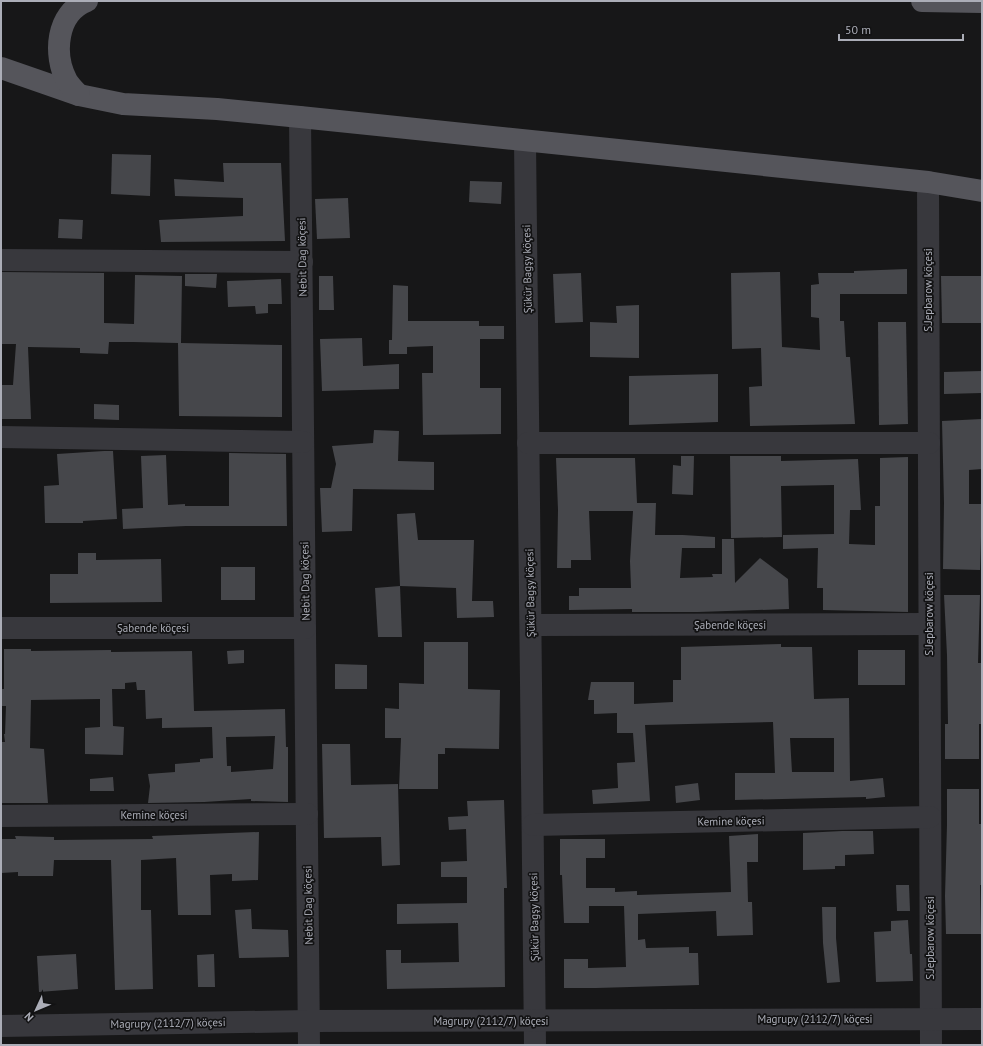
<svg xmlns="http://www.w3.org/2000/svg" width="983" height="1046" viewBox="0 0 983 1046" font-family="'PT Sans',sans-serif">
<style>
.building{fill:#46474b;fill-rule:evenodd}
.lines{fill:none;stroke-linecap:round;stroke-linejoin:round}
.minor{stroke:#38383d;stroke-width:22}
.major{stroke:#55555b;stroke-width:22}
.labels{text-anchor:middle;stroke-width:3.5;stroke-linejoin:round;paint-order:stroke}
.street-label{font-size:11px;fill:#abadb7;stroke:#121213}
</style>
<rect width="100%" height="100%" fill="#171718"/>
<g class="building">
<polygon points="112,154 151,155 150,196 111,194"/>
<polygon points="223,163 281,163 285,241 161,242 159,220 243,216 243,198 175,196 174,179 224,182"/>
<polygon points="470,181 502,182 501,204 469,202"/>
<polygon points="348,198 350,238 317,239 315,199"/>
<polygon points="59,219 83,220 82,239 58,238"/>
<polygon points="907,269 907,294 840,294 840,321 844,321 846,357 850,357 855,424 750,426 749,387 762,386 761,348 732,349 731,273 780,272 782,347 820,350 819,318 811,317 811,285 819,284 818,273 854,273 854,271"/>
<polygon points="1,272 104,273 104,323 134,324 135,275 182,276 181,343 282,345 282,417 179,416 178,343 133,342 109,342 108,354 80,353 80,348 28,347 31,419 1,419 1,385 13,385 16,344 1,344"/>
<polygon points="581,273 583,322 555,323 553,274"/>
<polygon points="185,274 217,274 216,288 185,286"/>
<polygon points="319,276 333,276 334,310 319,310"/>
<polygon points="941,276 982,276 982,323 942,323"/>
<polygon points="281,279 282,304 268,304 268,313 256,314 255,306 228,307 227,281"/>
<polygon points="393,285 408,286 408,321 479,321 479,326 504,326 504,339 480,339 480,388 501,388 501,434 423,435 422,373 433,373 433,346 407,347 407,354 389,354 389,340 392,340"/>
<polygon points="639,305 639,358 590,357 590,322 617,323 616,306"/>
<polygon points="878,322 906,322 908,424 879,425"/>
<polygon points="362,338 363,366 399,364 399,389 322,391 320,339"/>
<polygon points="982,371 982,393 944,394 944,372"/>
<polygon points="718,374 718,422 629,425 629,376"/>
<polygon points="94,404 119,405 119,420 94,419"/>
<polygon points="982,419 982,469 969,470 969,504 982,504 980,570 943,569 944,503 942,421"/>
<polygon points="374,430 399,431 398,461 434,462 434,490 353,489 352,531 322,532 320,488 331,488 336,464 332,446 373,443"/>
<polygon points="104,451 113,451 117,519 83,521 83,523 45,523 44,486 59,485 57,454"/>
<polygon points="229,453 286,454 287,526 186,526 123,529 122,509 143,508 141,456 166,455 168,505 185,504 185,506 229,506"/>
<polygon points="681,456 694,456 693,495 672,494 673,465 681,466"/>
<polygon points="730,456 781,456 781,461 858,459 861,510 850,510 849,544 875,545 875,506 880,506 880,458 908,457 908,612 823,610 823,588 817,588 818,548 783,549 783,535 834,534 834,485 781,486 782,537 731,538"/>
<polygon points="556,458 635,458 637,503 656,503 655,535 683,535 715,537 715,548 682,548 680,578 713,577 712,574 722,574 722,539 734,539 735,583 760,558 788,579 789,609 698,612 632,612 632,609 569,610 569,596 579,596 579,588 631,588 630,561 633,511 589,511 591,560 571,560 571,568 557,568 558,510"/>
<polygon points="415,513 418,540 474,540 472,601 493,601 494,617 457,618 456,588 400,586 397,514"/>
<polygon points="78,553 96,553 96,560 161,559 162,602 50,603 50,574 78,574"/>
<rect x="221" y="567" width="34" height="33"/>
<polygon points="400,586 402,637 378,637 375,588"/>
<polygon points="944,595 980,595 978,663 982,663 982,724 979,724 979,759 945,759 945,724 948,724 947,655"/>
<polygon points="424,642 468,642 468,689 500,690 499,749 445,748 445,754 438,754 438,789 399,789 401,738 385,738 385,708 399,709 399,683 424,684"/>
<path d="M781,644V647H812L814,699L849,698L850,781L883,778L885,797L866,799V797L735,800V773H775L773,722L645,725L650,801L593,804L592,790L618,788L617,763L635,762L633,733H617V713L594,714V700H588L591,682H634V704L673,702V680H681V647ZM790,738H834V772H792Z"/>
<path d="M4,649H31V651L111,650V652L192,651L194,711L285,709L286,747H288V802L251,801V799L204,802L148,803L150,786L148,774L175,772V764L200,762V759L213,758L212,727L162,728V718L146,719L145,690H137L136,682L125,683V689H112L113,726L124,727L123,755L85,754V728L100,727V699L31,700L30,748L44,749L48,803H1V742H5L4,734H5L6,706H1V689H4ZM275,736L273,769L231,772V766H227L226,737Z"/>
<polygon points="244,650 244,663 228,664 227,651"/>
<rect x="858" y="650" width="47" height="35"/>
<polygon points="335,664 367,665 367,689 335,689"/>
<polygon points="322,744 350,744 351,785 398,784 400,865 382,866 381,837 324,838"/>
<polygon points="113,777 114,791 90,791 90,779"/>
<polygon points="698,783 700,800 676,803 675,786"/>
<polygon points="947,789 979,789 979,824 982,824 982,885 980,885 981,934 946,934 945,896 947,825"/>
<polygon points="504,800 507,888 504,888 505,987 387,989 386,950 401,950 401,963 459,962 458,923 397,924 397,904 467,903 467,877 441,877 441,862 467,861 466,829 449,830 448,817 468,816 467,801"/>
<polygon points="842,831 873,831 874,854 845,855 845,866 835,866 835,869 803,870 803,833"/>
<polygon points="259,832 258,880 232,881 232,874 210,875 211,915 178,915 176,858 141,860 141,910 151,910 153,989 115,990 111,860 54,860 53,876 18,876 18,872 1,873 1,839 16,839 15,836 54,837 54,840 153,839 152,836"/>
<polygon points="758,834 758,862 747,862 748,902 752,902 753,935 717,936 716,911 638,914 638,940 645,939 646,948 689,947 689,953 698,953 699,985 596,988 564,988 564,959 588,959 588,968 626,967 624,906 589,906 589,923 564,923 562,875 560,875 560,839 605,839 605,858 586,858 586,888 615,888 615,892 637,891 637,895 731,892 729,836"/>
<polygon points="896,885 909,885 910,911 897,911"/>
<polygon points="822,907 836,907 836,938 840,982 827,983 823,943"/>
<polygon points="251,909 252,929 288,930 289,957 239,958 235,910"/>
<polygon points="908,920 910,954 912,954 913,981 876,982 874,932 891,931 891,921"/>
<polygon points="76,954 78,989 39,992 37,956"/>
<polygon points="214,954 215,987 198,987 197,955"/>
</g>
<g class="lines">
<g class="minor">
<polyline points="300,117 309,1045"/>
<polyline points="525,141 535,1045"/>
<polyline points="928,182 931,1045"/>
<polyline points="1,260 302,262"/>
<polyline points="1,437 303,442"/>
<polyline points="528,443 929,443"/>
<polyline points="531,625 929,624"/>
<polyline points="1,628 305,628"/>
<polyline points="1,816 307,814"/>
<polyline points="533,825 930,817"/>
<polyline points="1,1026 309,1021 982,1019"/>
</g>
<g class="major">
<polyline points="922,1 982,2"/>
<polyline points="1,68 79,95 123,104 217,109 300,117 928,182 982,191"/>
<path d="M79,95C75,91 70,86 67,81C53,55 56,13 87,1"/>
</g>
</g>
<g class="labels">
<g class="street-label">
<text transform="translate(302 257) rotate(-91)" y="4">Nebit Dag köçesi</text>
<text transform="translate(527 269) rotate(-91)" y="4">Şükür Bagşy köçesi</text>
<text transform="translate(928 290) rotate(-90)" y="4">S.Jepbarow köçesi</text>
<text transform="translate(305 581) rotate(-91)" y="4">Nebit Dag köçesi</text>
<text transform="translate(530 593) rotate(-91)" y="4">Şükür Bagşy köçesi</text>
<text transform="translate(929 614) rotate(-90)" y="4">S.Jepbarow köçesi</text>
<text x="730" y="629">Şabende köçesi</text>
<text x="153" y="632">Şabende köçesi</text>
<text x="154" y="819">Kemine köçesi</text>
<text transform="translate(731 821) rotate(-1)" y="4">Kemine köçesi</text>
<text transform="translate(308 905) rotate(-91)" y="4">Nebit Dag köçesi</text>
<text transform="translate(534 917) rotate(-91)" y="4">Şükür Bagşy köçesi</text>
<text transform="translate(930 938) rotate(-90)" y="4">S.Jepbarow köçesi</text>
<text x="815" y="1023">Magrupy (2112/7) köçesi</text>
<text x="491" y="1025">Magrupy (2112/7) köçesi</text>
<text transform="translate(168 1023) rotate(-1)" y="4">Magrupy (2112/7) köçesi</text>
</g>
</g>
<rect width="983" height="1046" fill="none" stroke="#abadb7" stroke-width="4"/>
<g transform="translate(36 1010) rotate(226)" stroke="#121213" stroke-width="3" paint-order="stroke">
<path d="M0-3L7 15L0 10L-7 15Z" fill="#abadb7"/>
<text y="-6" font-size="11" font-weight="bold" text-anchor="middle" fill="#abadb7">N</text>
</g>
<path d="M839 34v6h124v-6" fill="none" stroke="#abadb7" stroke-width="2"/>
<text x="845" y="34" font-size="12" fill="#abadb7" stroke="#121213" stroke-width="3" paint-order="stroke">50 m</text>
</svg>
